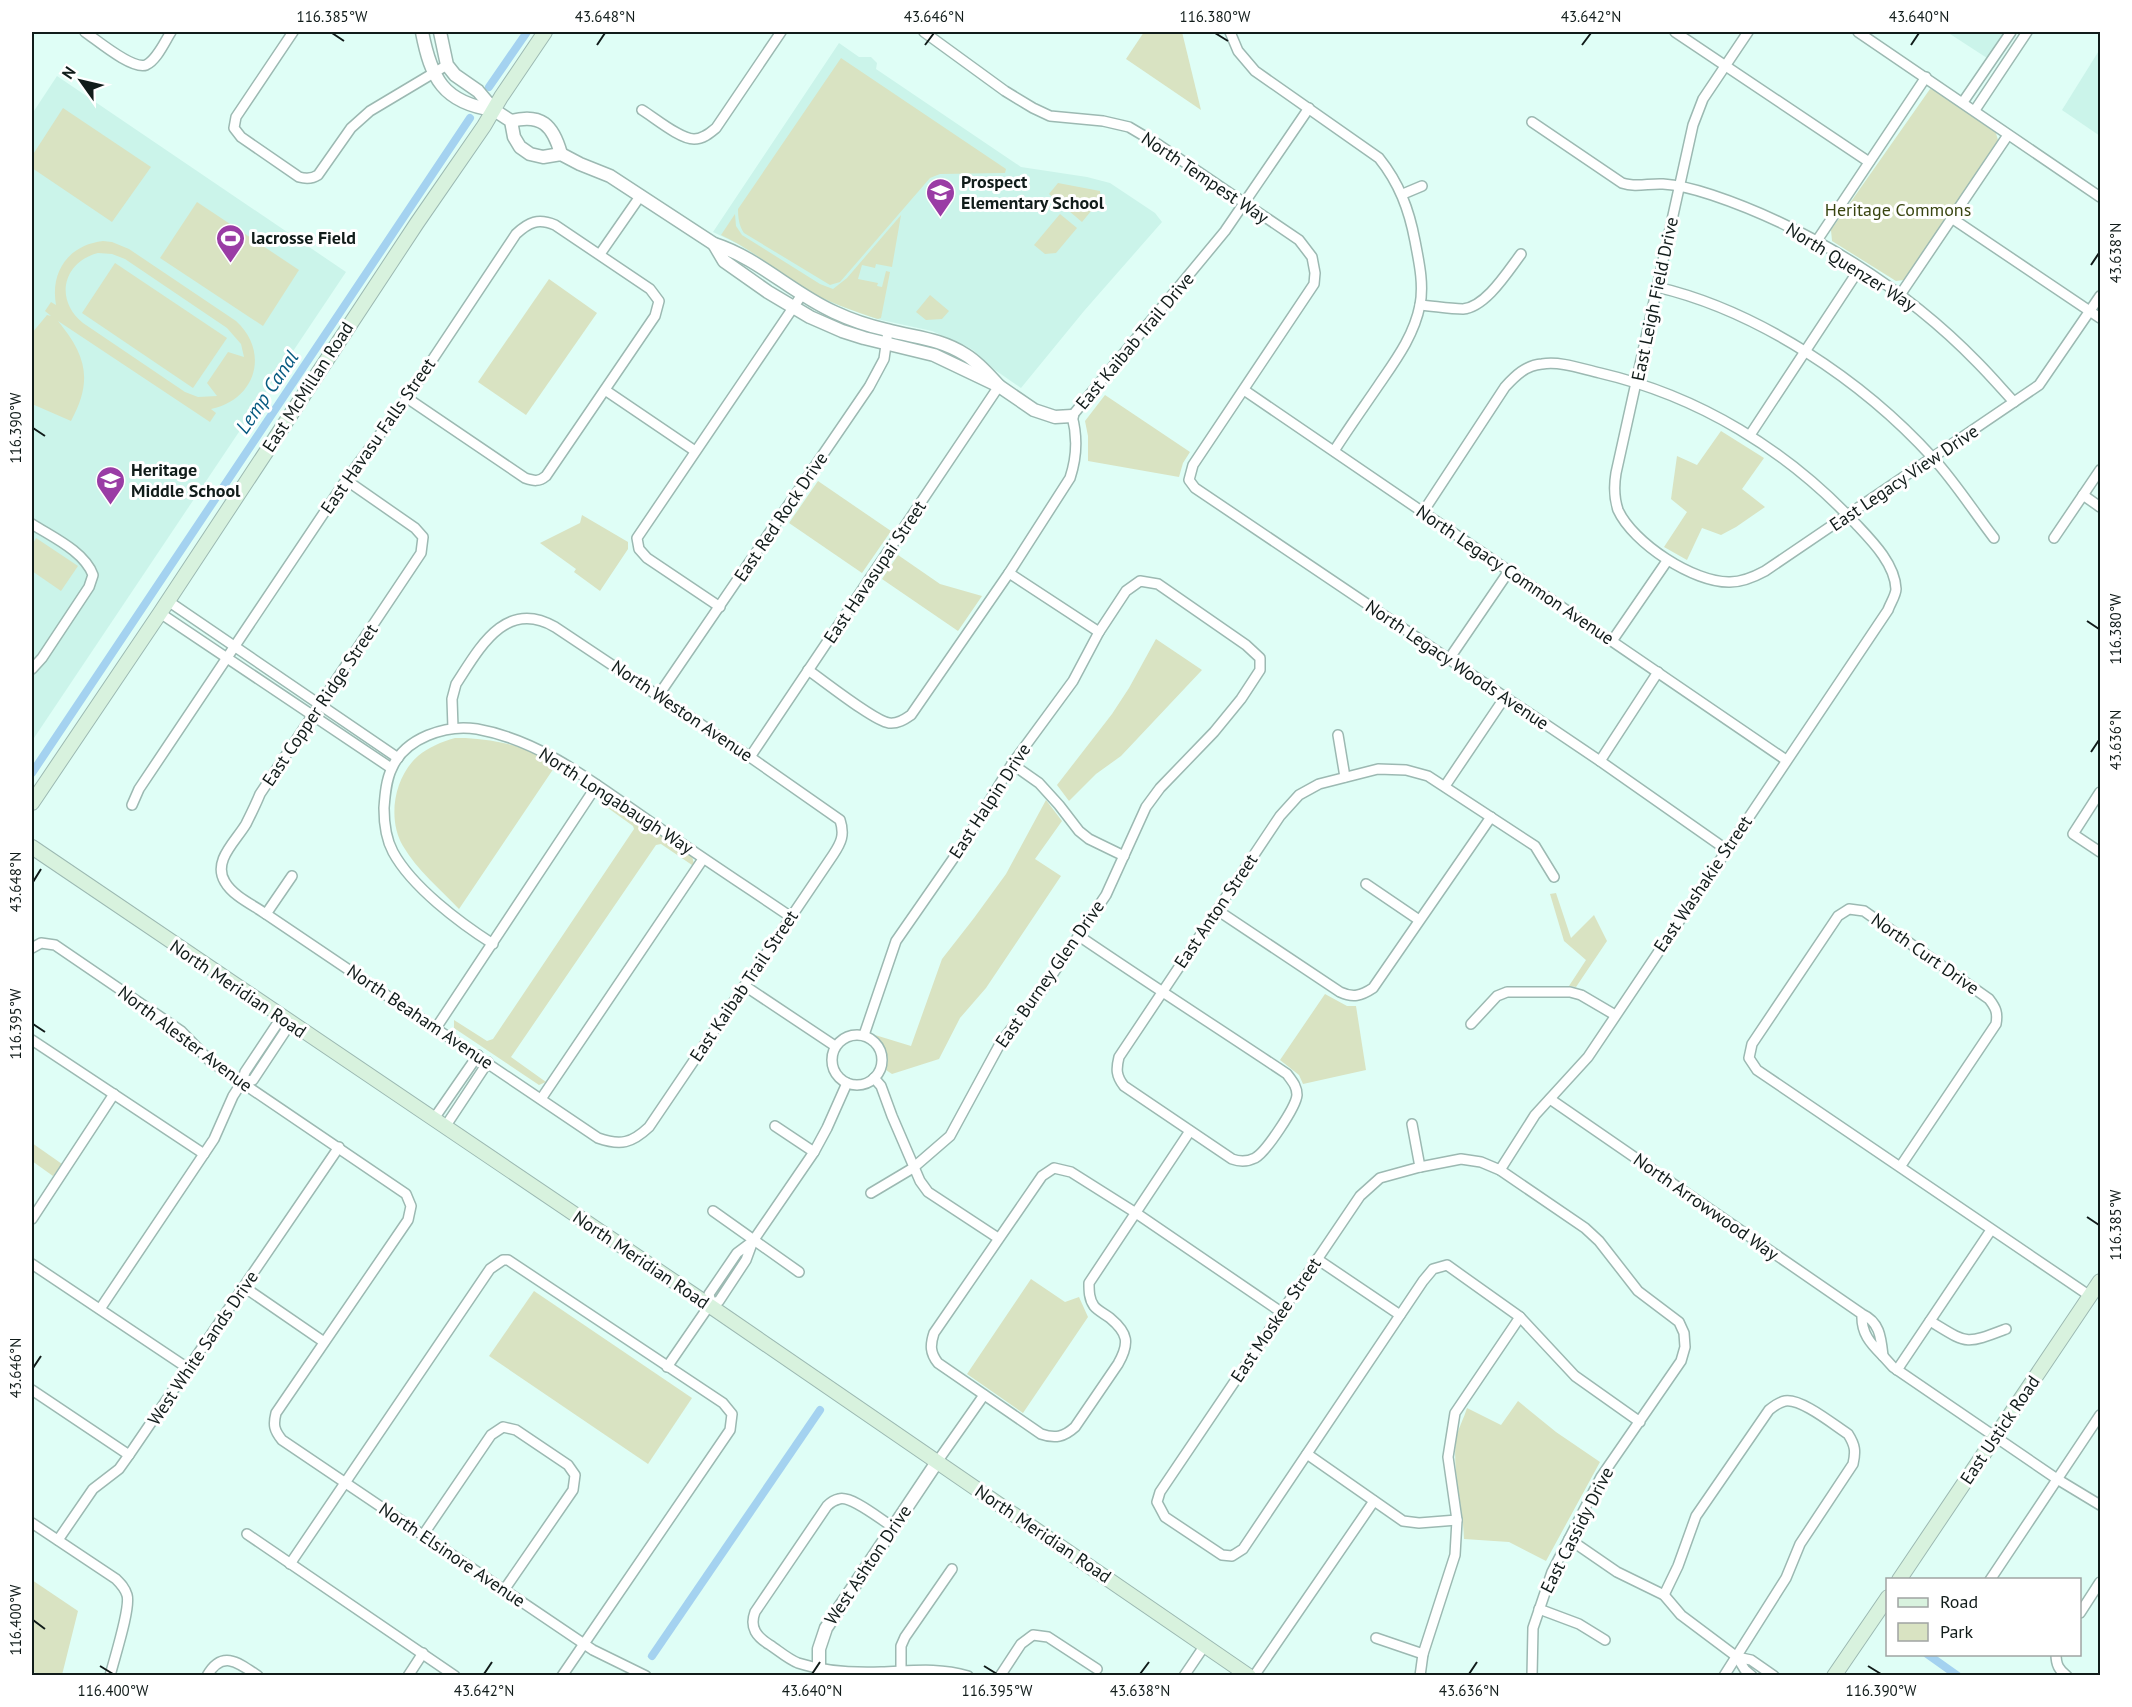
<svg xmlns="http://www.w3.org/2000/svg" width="2132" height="1707" viewBox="0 0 2132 1707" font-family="'PT Sans',sans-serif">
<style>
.built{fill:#cbf4ea}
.green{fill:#d9e3c2;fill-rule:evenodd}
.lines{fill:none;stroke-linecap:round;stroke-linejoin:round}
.canal{stroke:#a4d2f0;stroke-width:8}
.minor-casing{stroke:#9cb9b2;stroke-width:12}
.tertiary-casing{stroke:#9cb9b2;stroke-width:15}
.secondary-casing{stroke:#9cb9b2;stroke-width:16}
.minor{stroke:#fff;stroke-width:9}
.tertiary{stroke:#fff;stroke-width:12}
.secondary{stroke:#d8f2de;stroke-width:14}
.ticks{fill:none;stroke:#111c1a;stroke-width:2}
.labels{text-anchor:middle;stroke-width:6;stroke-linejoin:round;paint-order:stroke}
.street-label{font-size:18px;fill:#111c1a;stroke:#fff}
.poi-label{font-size:18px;font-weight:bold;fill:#111c1a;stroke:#fff;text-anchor:start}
.park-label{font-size:18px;fill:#394511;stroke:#fff}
.water-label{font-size:20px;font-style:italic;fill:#075a80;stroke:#fff}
.neatline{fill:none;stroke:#111c1a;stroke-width:2}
.ticks-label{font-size:15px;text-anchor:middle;fill:#111c1a}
</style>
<rect width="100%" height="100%" fill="#dffef6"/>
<g class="built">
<polygon points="1947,32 2005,32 1987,58"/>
<polygon points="839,43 859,57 871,57 877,63 876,69 1021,167 1087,177 1110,183 1155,213 1162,222 1084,311 1021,388 995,370 973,350 964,345 932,331 877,319 827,301 805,289 738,244 713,232"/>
<polygon points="2100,49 2100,136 2062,110"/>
<polygon points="57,76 346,272 32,741 32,114"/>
</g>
<g class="green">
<polygon points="1144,32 1182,32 1201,110 1126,59"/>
<path d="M841,58L1006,169L1005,173L940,174L930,178L840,282L830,285L744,233C739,226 738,217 738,209Z"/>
<polygon points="1930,89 1934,90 1995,130 1998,140 1906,278 1904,280 1896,281 1832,241 1831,230"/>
<polygon points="63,108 151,167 112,222 32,168 32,156"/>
<polygon points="1058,183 1100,191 1101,199 1082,222 1049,194"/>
<polygon points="197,202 299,270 263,326 160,258"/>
<path d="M735,214L736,226L742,235L820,284L833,289L847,278L901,215L892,267L876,264L875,268L862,265L858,279L878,283L877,286L882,287L886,271L890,272L881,318L878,319C853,311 827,302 804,288C776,270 751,249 721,235Z"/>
<polygon points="1060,214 1077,228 1056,253 1045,254 1034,245"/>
<path d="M103,241L112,242L129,249L236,321C270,352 256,400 211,409L216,413L210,422L58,321C85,354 94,379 71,421L32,404V333L47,315L51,316L45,311L51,302L56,305C50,271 69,245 103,241ZM98,253L112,254L125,259L227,328L241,344L244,357L228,352L207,383L217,396L198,397L185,392L83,323C54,300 63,262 98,253Z"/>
<polygon points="115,263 227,338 193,388 82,313"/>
<polygon points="549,279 597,313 526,415 478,382"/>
<polygon points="930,295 949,311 942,319 926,320 916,312"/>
<polygon points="1105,395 1190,452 1183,463 1179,477 1088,461 1088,436 1085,421"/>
<polygon points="1721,431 1764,458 1742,489 1765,507 1736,527 1721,535 1702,528 1687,560 1664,547 1687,512 1671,499 1677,456 1697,465"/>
<polygon points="818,481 891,531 862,573 789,523"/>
<polygon points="582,515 628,542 628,549 600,591 574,572 576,569 540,543 580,523"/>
<polygon points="36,538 78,566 61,591 32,571 32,545"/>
<polygon points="898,555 940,584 982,596 958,631 882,579"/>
<polygon points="1156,639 1202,670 1121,756 1096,774 1069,801 1057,785 1112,714 1129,688"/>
<path d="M455,738C485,737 532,746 556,765L459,909C440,889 417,870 403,846C387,819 394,777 418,756C429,747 441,742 455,738Z"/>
<polygon points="609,799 692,856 694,864 692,865 661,844 656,845 511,1057 546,1082 539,1085 454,1028 454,1020 487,1041 493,1039 634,829 633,826 601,803"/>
<path d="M1046,800L1062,821L1035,859L1061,876L986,988L960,1018L939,1059L892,1074L886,1070C890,1055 886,1045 875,1035L911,1046L942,959L974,918L1006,874Z"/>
<polygon points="1556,893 1571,938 1594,915 1607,941 1576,987 1569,986 1586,960 1564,941 1550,894"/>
<polygon points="1325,994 1347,1006 1356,1006 1366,1070 1303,1084 1299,1075 1280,1060"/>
<polygon points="32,1143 62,1164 53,1176 32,1161"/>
<polygon points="1031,1279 1065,1302 1079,1297 1088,1317 1023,1413 967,1374"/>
<polygon points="534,1291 692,1398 648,1464 489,1356"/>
<path d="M1518,1401L1556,1432L1600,1462L1546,1561L1509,1542L1464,1539C1463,1506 1452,1472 1456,1439C1458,1429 1464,1418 1467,1408L1501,1425Z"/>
<polygon points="32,1580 78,1611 62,1675 46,1675 32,1672"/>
</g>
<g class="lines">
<g class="canal">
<polyline points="489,87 527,32"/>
<polyline points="32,773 470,118"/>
<polyline points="1927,1654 1958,1676"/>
<polyline points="652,1656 820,1410"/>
</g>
<defs>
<g id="minor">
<path d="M85,32C97,40 132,70 146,65C157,60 165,41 171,32"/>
<path d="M293,32L236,117L234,128L241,137L299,177C306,179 312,179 318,175L351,128L370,111L447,65"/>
<polyline points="924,32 1005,91 1033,108 1050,116 1103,121 1129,127 1156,143 1299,240 1312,257 1315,273 1314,284 1193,465 1189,480 1195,488 1600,761 1727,850"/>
<path d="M1230,32L1238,51L1255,71L1379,158C1399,183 1409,209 1415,241C1419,262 1424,284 1420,305C1414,336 1395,361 1378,386C1363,408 1348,429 1334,451"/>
<polyline points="1675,32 1869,162"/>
<path d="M1748,32L1703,99L1693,125L1616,473C1614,485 1614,498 1618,510C1633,543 1694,583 1730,582C1743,582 1754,577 1765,571L2039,385L2100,296"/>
<polyline points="1858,32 2100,197"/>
<polyline points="1963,102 2011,32"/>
<path d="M642,110C655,118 680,139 694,139C703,139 710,133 716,128L781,32"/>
<polyline points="1975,110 2027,32"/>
<path d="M1532,122L1622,183C1636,188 1649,183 1663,184C1679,185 1697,190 1712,195C1808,227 1906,289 1977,362C1990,375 2002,389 2014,402"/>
<polyline points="1403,194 1422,186"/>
<polyline points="1953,219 2100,318"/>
<polyline points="1816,242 1926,77"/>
<polyline points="600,254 641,195"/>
<path d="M1657,287C1759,311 1863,381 1933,458C1955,482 1974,512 1994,538"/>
<polyline points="1900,295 2008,135"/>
<path d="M1420,305C1434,306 1449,309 1463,309C1486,307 1508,271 1521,254"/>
<polyline points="605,390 695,451"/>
<polyline points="1244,390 1786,760"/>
<polyline points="1750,435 1860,268"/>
<path d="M346,480L415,528L423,537L421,553L260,794C256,804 251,814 246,824C236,841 212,861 225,882C233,896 253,905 266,914L598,1138C621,1146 632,1143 649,1127L833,855C841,843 845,835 840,820L750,757L555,627C505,598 479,649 456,684L452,699L453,728"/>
<polyline points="2083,495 2100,507"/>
<path d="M1423,512L1505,387C1515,376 1526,365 1542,364C1561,361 1582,369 1600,373C1699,396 1787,450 1856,524C1872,541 1895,564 1896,589C1896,595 1890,604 1888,610L1588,1057L1535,1115L1500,1170"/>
<path d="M32,524C52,537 84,551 93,575L89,587L42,658L32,669"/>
<polyline points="2054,538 2100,470"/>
<polyline points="1009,573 1099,632"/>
<polyline points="168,601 398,758"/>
<polyline points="720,607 647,558 639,549 637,538 801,296"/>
<polyline points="160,613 391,768"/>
<polyline points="1612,641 1667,561"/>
<polyline points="1449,659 1509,571"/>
<path d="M808,670C824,681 874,721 889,723C898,724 905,719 911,715L1009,573L1070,478C1077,457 1078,438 1072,416L1225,231L1309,108"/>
<polyline points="658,696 869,387 884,359 888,331"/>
<polyline points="1338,735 1345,777"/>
<polyline points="750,757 999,386"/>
<polyline points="1600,761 1658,672"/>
<polyline points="1012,764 1039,783 1059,805 1079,831 1089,839 1124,856"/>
<polyline points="1445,786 1505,697"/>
<polyline points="2100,792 2073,834 2100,852"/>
<path d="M132,805L139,789L346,480L407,398L516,234C529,222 538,218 555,225L650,289L659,301L655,316L546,476C539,482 534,481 525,478L407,398"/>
<polyline points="1366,884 1419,920"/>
<path d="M1217,910L1340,992C1353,998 1361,996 1373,988L1491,817"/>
<polyline points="266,914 292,876"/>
<path d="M1079,936C1148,983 1218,1028 1287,1074C1292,1081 1297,1086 1297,1095C1296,1107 1266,1152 1255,1158C1247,1162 1240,1162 1232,1159L1124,1086C1116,1076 1116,1069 1119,1057L1280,816L1299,795L1319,784L1378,769L1406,770L1428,776L1535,846L1554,877"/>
<path d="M493,944C460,923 412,887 393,852C386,839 384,823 384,808C385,795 386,780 392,768C405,738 446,724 477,729C544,741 597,786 652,823C698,855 745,886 791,917"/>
<path d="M32,948L41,943L55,945L181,1031L210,1061L406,1194L411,1206L408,1220L276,1413C273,1425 274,1430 282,1440L593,1650L646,1676"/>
<polyline points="745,986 835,1046"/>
<polyline points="281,1018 245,1072 242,1082 253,1080 290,1024"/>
<polyline points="1471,1024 1497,996 1507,992 1570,992 1581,995 1615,1015"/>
<polyline points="436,1028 597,785"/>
<circle cx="857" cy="1060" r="25"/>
<polyline points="864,1035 896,941 962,846 1012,764 1073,681 1099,632 1126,591 1140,581 1158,584 1246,645 1260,658 1260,670 1241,699 1214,732 1160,788 1146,807 1106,895 1042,990 1001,1042 950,1136 913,1168 871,1193"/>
<polyline points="32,1040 204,1154"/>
<polyline points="874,1078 881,1086 892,1116 920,1181 928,1192 998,1238"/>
<polyline points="541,1099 703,859"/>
<path d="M1550,1099L1862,1314C1880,1322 1881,1338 1883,1356C1870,1343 1861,1333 1862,1314"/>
<polyline points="433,1120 478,1055"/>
<polyline points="1412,1124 1420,1167"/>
<polyline points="775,1126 814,1152"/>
<polyline points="445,1127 488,1062"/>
<path d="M1190,1131L1089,1283C1089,1291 1089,1299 1094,1306C1098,1311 1105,1314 1110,1318C1128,1333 1130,1343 1118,1364L1075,1427C1064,1437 1055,1439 1041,1434L938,1363C930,1353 930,1345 934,1333L1042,1176L1054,1168L1071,1172L1136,1213L1281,1312"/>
<path d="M1900,1167L1996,1024C1998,1013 1996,1008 1989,999L1864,911L1849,909L1838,916L1752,1044L1749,1058L1757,1070L2090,1296"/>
<polyline points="713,1211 799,1272"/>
<polyline points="32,1219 114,1094"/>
<polyline points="753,1241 737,1253 709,1294 711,1303 719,1301 746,1260 753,1241 814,1152 827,1128 847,1083"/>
<polyline points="1317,1259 1400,1315"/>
<polyline points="32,1264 189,1369"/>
<polyline points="244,1287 324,1342"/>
<polyline points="100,1309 214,1139 233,1096 242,1082"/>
<path d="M1930,1321C1968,1344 1964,1345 2006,1329"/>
<polyline points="1883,1356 1893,1367 2057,1479 2100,1505"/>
<polyline points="667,1367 711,1303"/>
<polyline points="1897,1370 1991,1230"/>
<polyline points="32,1390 129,1455"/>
<polyline points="1307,1454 1403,1521 1419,1523 1457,1520"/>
<polyline points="937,1462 984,1395"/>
<path d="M32,1523L116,1579C121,1584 125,1588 127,1595C131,1608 114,1659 110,1676"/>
<path d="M893,1527C881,1520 851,1495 839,1499C834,1500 830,1503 827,1506L755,1612C749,1628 757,1637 770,1645C779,1651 788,1659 798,1663C823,1671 854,1673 881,1672C912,1671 937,1667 968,1676"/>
<polyline points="247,1534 455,1676"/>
<polyline points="423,1535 491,1435 503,1427 516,1430 568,1465 575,1475 573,1490 504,1590"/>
<polyline points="1569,1539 1617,1572 1664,1595 1681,1615 1737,1657"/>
<polyline points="58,1540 93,1489 119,1469 129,1455 339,1147"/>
<polyline points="290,1564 490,1269 503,1260 508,1260 723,1403 732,1414 730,1430 562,1676"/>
<polyline points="1990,1580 2100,1415"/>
<path d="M1664,1595L1678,1566L1696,1516L1769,1410C1774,1406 1779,1402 1785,1401C1801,1398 1834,1425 1848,1434C1855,1445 1856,1451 1853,1464L1800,1544L1786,1578L1724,1676"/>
<polyline points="1539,1609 1579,1624 1605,1640"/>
<polyline points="2080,1613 2100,1582"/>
<polyline points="1376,1638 1423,1654"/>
<path d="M2056,1654C2056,1665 2059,1670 2067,1676"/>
<polyline points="901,1671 901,1646 905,1637 952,1569"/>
<path d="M207,1676C222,1649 239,1663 258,1676"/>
<polyline points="408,1676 423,1653"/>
<polyline points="1000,1676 1021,1644 1033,1635 1048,1637 1097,1669"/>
<polyline points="1184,1676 1205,1645"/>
<polyline points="1254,1676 1374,1501"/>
<polyline points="1420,1676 1423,1654 1455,1555 1457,1520 1448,1457 1455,1413 1520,1317"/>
<polyline points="1532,1676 1533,1628 1552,1572 1601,1477 1681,1361 1685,1347 1684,1333 1679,1322 1638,1291 1599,1241 1585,1228 1500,1170 1481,1162 1461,1159 1420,1167 1380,1178 1360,1196 1160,1492 1157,1502 1165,1517 1222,1555 1232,1556 1243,1549 1423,1281 1433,1269 1447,1265 1520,1317 1575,1376 1640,1422"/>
<polyline points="1752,1676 1745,1670 1737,1657 1751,1660 1774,1676"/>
</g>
<g id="tertiary">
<path d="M422,32C431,78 443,103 494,110"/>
<path d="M440,32L447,65L455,75L478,91L494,110L511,121L514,137L520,147L530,154L543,157L561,154L580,164L610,176L714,244C758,258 792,293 834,312C851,320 869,326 887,330C916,338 939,338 966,355C979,363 989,375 999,386"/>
<path d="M511,121C541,113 553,125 561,154"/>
<polyline points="714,244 724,261 768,292 810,317 842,331 864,338 934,355 999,386 1034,410 1055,417 1072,416"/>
<polyline points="819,1676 819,1649 826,1628 937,1462"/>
</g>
<g id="secondary">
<polyline points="32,803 160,613 417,223 484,126 501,97 545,32"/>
<polyline points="32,847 697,1297 1249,1676"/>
<polyline points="1899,1580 2100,1281"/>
<polyline points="1834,1676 1888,1597"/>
</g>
</defs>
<use href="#minor" class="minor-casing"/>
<use href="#tertiary" class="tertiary-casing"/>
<use href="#secondary" class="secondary-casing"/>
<use href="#minor" class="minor"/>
<use href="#tertiary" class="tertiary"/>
<use href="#secondary" class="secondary"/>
</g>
<path class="ticks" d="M332,33L344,41M1215,33L1228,41M597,45L605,33M925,45L934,33M1582,45L1591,33M1911,45L1919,33M2091,265L2099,253M33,428L45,436M2087,621L2099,629M2091,752L2099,740M33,882L41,869M33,1024L45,1032M2087,1217L2099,1225M33,1368L41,1356M33,1620L45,1629M100,1666L113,1674M984,1666L997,1674M1868,1666L1881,1674M484,1674L492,1662M812,1674L820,1662M1140,1674L1149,1662M1469,1674L1477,1662"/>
<defs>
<symbol id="school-pin" viewBox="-11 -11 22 30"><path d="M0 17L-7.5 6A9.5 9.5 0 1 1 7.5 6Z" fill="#9a3ca5" stroke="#fff"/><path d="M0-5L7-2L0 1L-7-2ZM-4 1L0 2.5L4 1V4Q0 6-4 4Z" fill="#fff"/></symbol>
<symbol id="stadium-pin" viewBox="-11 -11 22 30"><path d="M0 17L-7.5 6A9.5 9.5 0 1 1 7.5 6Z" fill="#9a3ca5" stroke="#fff"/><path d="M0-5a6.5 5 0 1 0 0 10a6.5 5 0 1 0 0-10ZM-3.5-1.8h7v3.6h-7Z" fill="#fff"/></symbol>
</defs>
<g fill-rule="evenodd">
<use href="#school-pin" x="924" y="176" width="33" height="45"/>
<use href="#stadium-pin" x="214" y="222" width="33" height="45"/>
<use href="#school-pin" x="94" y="464" width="33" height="45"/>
</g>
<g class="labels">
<g class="street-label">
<text transform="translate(1205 178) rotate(34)" y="6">North Tempest Way</text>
<text transform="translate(1851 267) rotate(32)" y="6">North Quenzer Way</text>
<text transform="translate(1655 299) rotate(-78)" y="6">East Leigh Field Drive</text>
<text transform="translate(1135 341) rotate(-50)" y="6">East Kaibab Trail Drive</text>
<text transform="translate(308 387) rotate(-57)" y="6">East McMillan Road</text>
<text transform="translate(378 436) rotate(-55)" y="6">East Havasu Falls Street</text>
<text transform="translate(1904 478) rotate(-34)" y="6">East Legacy View Drive</text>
<text transform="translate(781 517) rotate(-56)" y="6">East Red Rock Drive</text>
<text transform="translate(875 572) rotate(-56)" y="6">East Havasupai Street</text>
<text transform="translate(1515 575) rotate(34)" y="6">North Legacy Common Avenue</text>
<text transform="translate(1457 665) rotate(34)" y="6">North Legacy Woods Avenue</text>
<text transform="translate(320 705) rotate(-56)" y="6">East Copper Ridge Street</text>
<text transform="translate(682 711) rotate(34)" y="6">North Weston Avenue</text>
<text transform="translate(616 801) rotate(33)" y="6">North Longabaugh Way</text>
<text transform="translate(990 801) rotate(-57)" y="6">East Halpin Drive</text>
<text transform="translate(1703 884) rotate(-56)" y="6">East Washakie Street</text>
<text transform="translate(1216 911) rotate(-56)" y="6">East Anton Street</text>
<text transform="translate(1925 954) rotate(35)" y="6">North Curt Drive</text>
<text transform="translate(1050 974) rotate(-55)" y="6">East Burney Glen Drive</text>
<text transform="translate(744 986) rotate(-56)" y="6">East Kaibab Trail Street</text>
<text transform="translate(238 989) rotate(34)" y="6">North Meridian Road</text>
<text transform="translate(420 1017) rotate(34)" y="6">North Beaham Avenue</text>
<text transform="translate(185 1039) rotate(37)" y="6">North Alester Avenue</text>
<text transform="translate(1706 1207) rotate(35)" y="6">North Arrowwood Way</text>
<text transform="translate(641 1260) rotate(34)" y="6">North Meridian Road</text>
<text transform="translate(1276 1320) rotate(-56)" y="6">East Moskee Street</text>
<text transform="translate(203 1348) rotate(-56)" y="6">West White Sands Drive</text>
<text transform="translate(2000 1430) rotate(-56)" y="6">East Ustick Road</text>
<text transform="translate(1577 1530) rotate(-63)" y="6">East Cassidy Drive</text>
<text transform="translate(1043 1534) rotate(34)" y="6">North Meridian Road</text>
<text transform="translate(452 1555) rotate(34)" y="6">North Elsinore Avenue</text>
<text transform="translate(868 1565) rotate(-56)" y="6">West Ashton Drive</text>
</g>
<g class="poi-label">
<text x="961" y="188">Prospect<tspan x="961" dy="21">Elementary School</tspan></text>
<text x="251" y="244">lacrosse Field</text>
<text x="131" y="476">Heritage<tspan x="131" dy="21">Middle School</tspan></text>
</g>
<g class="park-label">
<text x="1898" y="216">Heritage Commons</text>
</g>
<g class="water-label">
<text transform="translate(267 392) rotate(-56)" y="7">Lemp Canal</text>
</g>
</g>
<rect width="2132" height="1707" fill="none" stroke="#ffffff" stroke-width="66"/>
<rect x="1886" y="1578" width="195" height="78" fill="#ffffff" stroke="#a0a4a3" stroke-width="1.5"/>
<rect x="1898" y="1598" width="30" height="9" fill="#d8f2de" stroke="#a0a4a3" stroke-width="1.5"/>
<text x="1940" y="1608" font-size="18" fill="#111c1a">Road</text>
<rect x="1898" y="1623" width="30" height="18" fill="#d9e3c2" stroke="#a0a4a3" stroke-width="1.5"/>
<text x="1940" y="1638" font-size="18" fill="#111c1a">Park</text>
<g transform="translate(81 81) rotate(304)" stroke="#ffffff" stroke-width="4.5" paint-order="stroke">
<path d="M0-4.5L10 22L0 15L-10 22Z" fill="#111c1a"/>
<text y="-9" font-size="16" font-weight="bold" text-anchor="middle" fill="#111c1a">N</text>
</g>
<rect x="33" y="33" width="2066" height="1641" class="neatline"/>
<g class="ticks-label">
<text x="332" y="22">116.385°W</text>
<text x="605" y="22">43.648°N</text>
<text x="934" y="22">43.646°N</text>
<text x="1215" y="22">116.380°W</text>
<text x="1591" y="22">43.642°N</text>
<text x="1919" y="22">43.640°N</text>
<text transform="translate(2116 253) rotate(-90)" y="5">43.638°N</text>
<text transform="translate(16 428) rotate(-90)" y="5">116.390°W</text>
<text transform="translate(2116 629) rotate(-90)" y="5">116.380°W</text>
<text transform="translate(2116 740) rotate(-90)" y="5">43.636°N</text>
<text transform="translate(16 882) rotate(-90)" y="5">43.648°N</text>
<text transform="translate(16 1024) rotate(-90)" y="5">116.395°W</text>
<text transform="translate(2116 1225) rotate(-90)" y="5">116.385°W</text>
<text transform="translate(16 1368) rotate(-90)" y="5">43.646°N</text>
<text transform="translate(16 1620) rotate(-90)" y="5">116.400°W</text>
<text x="113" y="1696">116.400°W</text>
<text x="484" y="1696">43.642°N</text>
<text x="812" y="1696">43.640°N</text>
<text x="997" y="1696">116.395°W</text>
<text x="1140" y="1696">43.638°N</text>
<text x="1469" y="1696">43.636°N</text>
<text x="1881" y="1696">116.390°W</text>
</g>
</svg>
